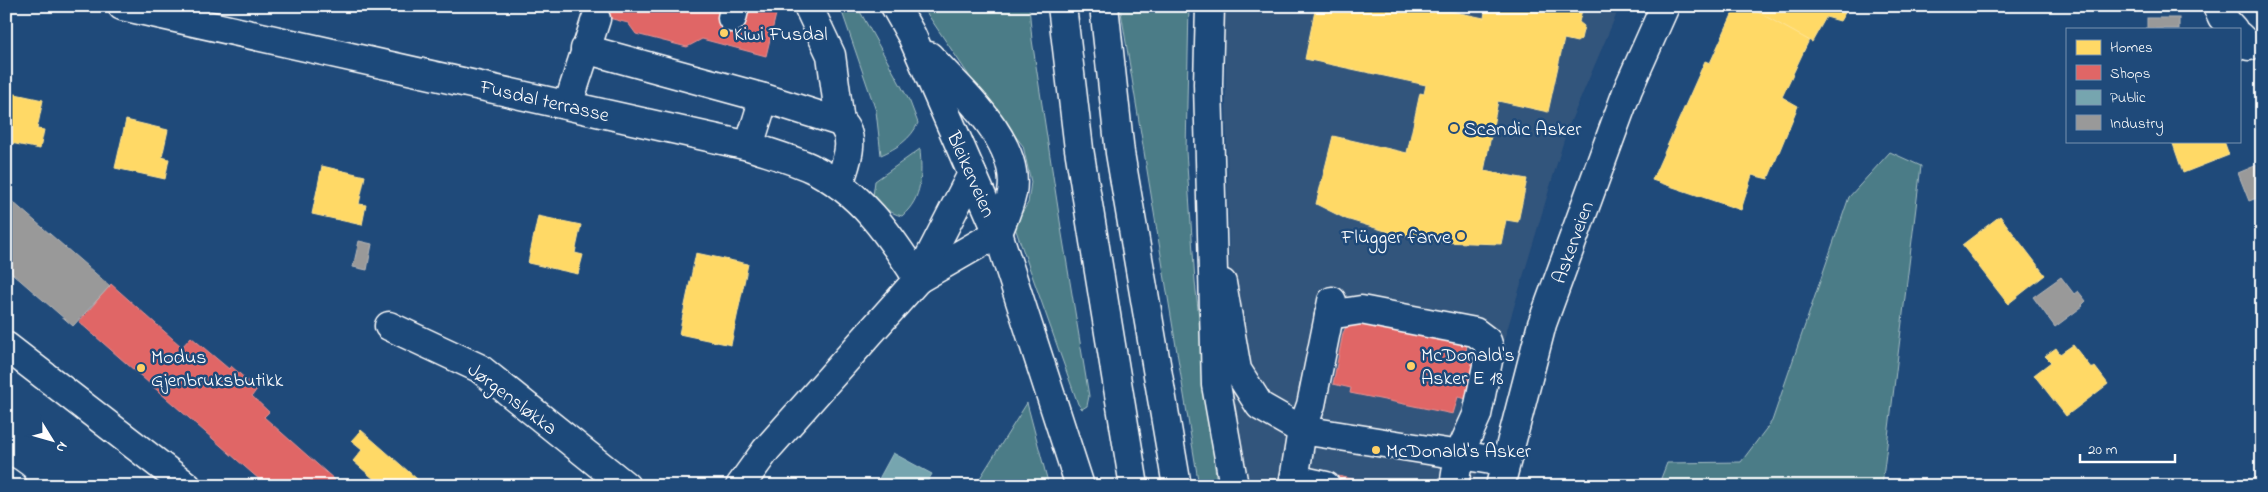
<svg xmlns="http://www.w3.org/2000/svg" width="2268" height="492" viewBox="0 0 2268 492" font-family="'Indie Flower',sans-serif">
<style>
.built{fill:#32547b}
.green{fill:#4b7c87;stroke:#a5bec3}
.homes{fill:#ffd966;stroke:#ffe494}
.shops{fill:#e06666;stroke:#e99494}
.public{fill:#76a5af;stroke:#9fc0c7}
.industry{fill:#999;stroke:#b8b8b8}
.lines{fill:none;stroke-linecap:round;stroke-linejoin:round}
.minor-casing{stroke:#fff;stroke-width:31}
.highway-casing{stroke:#fff;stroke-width:31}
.minor{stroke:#1f4a7a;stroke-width:28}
.highway{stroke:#1f4a7a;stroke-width:28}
.poi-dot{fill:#ffd166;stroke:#1f4a7a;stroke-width:2}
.labels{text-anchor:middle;stroke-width:5;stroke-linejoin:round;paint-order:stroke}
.poi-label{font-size:20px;fill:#fff;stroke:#1f4a7a;text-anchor:start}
.street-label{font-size:20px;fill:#fff;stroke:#1f4a7a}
</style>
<rect width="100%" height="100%" fill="#1f4a7a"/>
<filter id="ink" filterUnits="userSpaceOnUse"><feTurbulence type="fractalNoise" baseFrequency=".02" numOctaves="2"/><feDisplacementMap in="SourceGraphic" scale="10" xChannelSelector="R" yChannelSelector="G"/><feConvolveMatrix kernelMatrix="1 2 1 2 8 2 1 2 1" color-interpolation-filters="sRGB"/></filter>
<g filter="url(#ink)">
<polygon class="built" points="1224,6 1620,6 1567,130 1487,397 1474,486 1247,486 1232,404"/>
<g class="green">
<path d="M840,6H857L910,102L918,123C911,139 897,148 881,155L876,111Z"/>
<polygon points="922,6 1029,6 1032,40 1062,234 1089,396 1087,406 1082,409 1078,404 1014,225 1028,203 1031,182 1023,146 974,83"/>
<polygon points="1120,6 1189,6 1186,151 1195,281 1217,486 1199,486"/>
<path d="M920,149C922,174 923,198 902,216C889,213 881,206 873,196L875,181Z"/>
<polygon points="1890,152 1921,166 1882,486 1658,486 1667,463 1741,462 1772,421 1849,197"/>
<polygon points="1027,403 1049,486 975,486"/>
</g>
<g class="homes">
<polygon points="1316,6 1427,6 1484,18 1486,6 1583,6 1579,22 1584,26 1581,39 1577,42 1564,39 1548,112 1498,101 1484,171 1527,179 1518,222 1506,220 1501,244 1440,242 1392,233 1346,219 1316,204 1333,136 1407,153 1420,93 1424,94 1426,85 1305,59"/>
<polygon points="1736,6 1747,6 1809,40 1782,97 1798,106 1768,179 1752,175 1741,210 1652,180 1705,61 1710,63"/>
<polygon points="1747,6 1849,6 1840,21 1826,17 1812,42"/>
<polygon points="6,92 43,100 37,129 44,130 40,149 6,142"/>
<polygon points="126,120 168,130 162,157 169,159 165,179 115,168"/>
<polygon points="2172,141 2224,141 2229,155 2183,173"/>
<polygon points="322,166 365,176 359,204 366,205 362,225 312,214"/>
<polygon points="538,216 581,225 575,253 583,255 578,274 528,263"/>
<polygon points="2000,216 2045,275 2008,304 1962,245"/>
<polygon points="696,253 748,264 731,345 679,334"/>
<polygon points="2073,345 2092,369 2095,367 2108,384 2066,416 2034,375 2051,362 2045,356 2056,348 2060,354"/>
<polygon points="361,430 425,486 382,486 353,461 362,450 351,441"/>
</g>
<g class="shops">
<polygon points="604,6 778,6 766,56 702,39 687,47 636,34 628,23 601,16"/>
<polygon points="111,284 182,347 191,337 229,369 231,366 257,389 252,396 269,412 264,417 335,480 329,486 270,486 261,478 260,480 79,322"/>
<polygon points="1354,322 1467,340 1466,358 1484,362 1476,401 1458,397 1453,414 1350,393 1351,388 1333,384 1343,333 1346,327"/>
<polygon points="1338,476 1385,486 1336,486"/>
</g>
<polygon class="public" points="893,453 932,474 925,486 875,486"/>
<g class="industry">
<rect x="2147" y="18" width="32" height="11"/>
<polygon points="2262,163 2262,196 2249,201 2238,173"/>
<polygon points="6,196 110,286 73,326 6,268"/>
<polygon points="359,241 372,244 367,270 353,267"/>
<polygon points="2061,277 2074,294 2078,291 2086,301 2082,305 2083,306 2055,327 2033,297"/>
</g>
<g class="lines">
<defs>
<g id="minor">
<path d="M122,6L749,146C769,153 791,159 811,168C861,192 889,234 918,279"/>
<polyline points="808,6 831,55 840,122"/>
<polyline points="895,6 912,36 998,233"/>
<polyline points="2217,6 2222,17 2233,29"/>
<polyline points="732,18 735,6"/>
<polyline points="2239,36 2249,46"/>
<path d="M585,49L764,98L840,122C858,139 845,164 839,185"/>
<path d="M929,56C961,91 1021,141 1012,193C1009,207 1003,220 998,233"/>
<polyline points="568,105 596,19"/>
<polyline points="749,146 764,98"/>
<polyline points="918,279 998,233"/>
<polyline points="1222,283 1237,370 1260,406 1302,430 1504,462"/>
<polyline points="1329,315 1361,310 1475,332 1487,341 1490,351 1477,415 1459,455 1454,486"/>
<polyline points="389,326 479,368 626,486"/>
<polyline points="6,346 187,486"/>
<polyline points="1294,479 1326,486"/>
<polyline points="6,481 13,486"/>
<polyline points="740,486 766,450 918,279 972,174"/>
<polyline points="1293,486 1302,430 1311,405 1332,301"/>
<polyline points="1500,486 1542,324 1628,89 1665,6"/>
</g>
<g id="highway">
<polyline points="1062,6 1079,149 1134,486"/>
<polyline points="1104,6 1120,153 1177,486"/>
<polyline points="1210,6 1208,84 1216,385 1234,486"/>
<polyline points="998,233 1080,486"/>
</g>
</defs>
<use href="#minor" class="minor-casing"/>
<use href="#highway" class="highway-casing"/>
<use href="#minor" class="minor"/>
<use href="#highway" class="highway"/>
</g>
</g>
<g class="poi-dot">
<circle cx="724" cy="33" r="5"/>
<circle cx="1454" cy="128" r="5"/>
<circle cx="1461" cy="236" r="5"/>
<circle cx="1411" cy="366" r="5"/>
<circle cx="141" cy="368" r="5"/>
<circle cx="1376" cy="450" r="5"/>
</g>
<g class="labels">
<g class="poi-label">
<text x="734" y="40">Kiwi Fusdal</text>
<text x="1464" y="135">Scandic Asker</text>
<text x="1451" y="243" text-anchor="end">Flügger farve</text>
<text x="1421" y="361">McDonald's<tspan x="1421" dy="23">Asker E 18</tspan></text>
<text x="151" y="363">Modus<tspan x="151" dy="23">Gjenbruksbutikk</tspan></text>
<text x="1386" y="457">McDonald's Asker</text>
</g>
<g class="street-label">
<text transform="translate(545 100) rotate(13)" y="7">Fusdal terrasse</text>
<text transform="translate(972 174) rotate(66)" y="7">Bleikerveien</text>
<text transform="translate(1572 242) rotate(-70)" y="7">Askerveien</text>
<text transform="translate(513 398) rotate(37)" y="7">Jørgensløkka</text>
</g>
</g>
<rect width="2268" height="492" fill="none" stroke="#1f4a7a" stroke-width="25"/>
<rect x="12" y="12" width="2243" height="467" fill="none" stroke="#fff" stroke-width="2" filter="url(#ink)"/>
<rect x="2066" y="28" width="175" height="115" fill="#1f4a7a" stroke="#7992af"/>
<rect x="2076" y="40" width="25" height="15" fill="#ffd966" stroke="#7992af"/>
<text x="2110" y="52" font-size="15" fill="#ffffff">Homes</text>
<rect x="2076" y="65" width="25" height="15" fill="#e06666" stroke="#7992af"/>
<text x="2110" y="78" font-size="15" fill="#ffffff">Shops</text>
<rect x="2076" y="90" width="25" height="15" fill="#76a5af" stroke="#7992af"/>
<text x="2110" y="102" font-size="15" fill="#ffffff">Public</text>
<rect x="2076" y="115" width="25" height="15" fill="#999999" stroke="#7992af"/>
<text x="2110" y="128" font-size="15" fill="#ffffff">Industry</text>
<g transform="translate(52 440) rotate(127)" stroke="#1f4a7a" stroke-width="4" paint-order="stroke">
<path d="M0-4L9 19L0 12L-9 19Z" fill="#ffffff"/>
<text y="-8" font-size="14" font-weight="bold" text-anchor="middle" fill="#ffffff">N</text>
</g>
<path d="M2080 454v8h95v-8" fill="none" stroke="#ffffff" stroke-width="2.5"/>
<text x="2088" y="454" font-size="15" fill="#ffffff" stroke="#1f4a7a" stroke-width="4" paint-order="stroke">20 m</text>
</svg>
